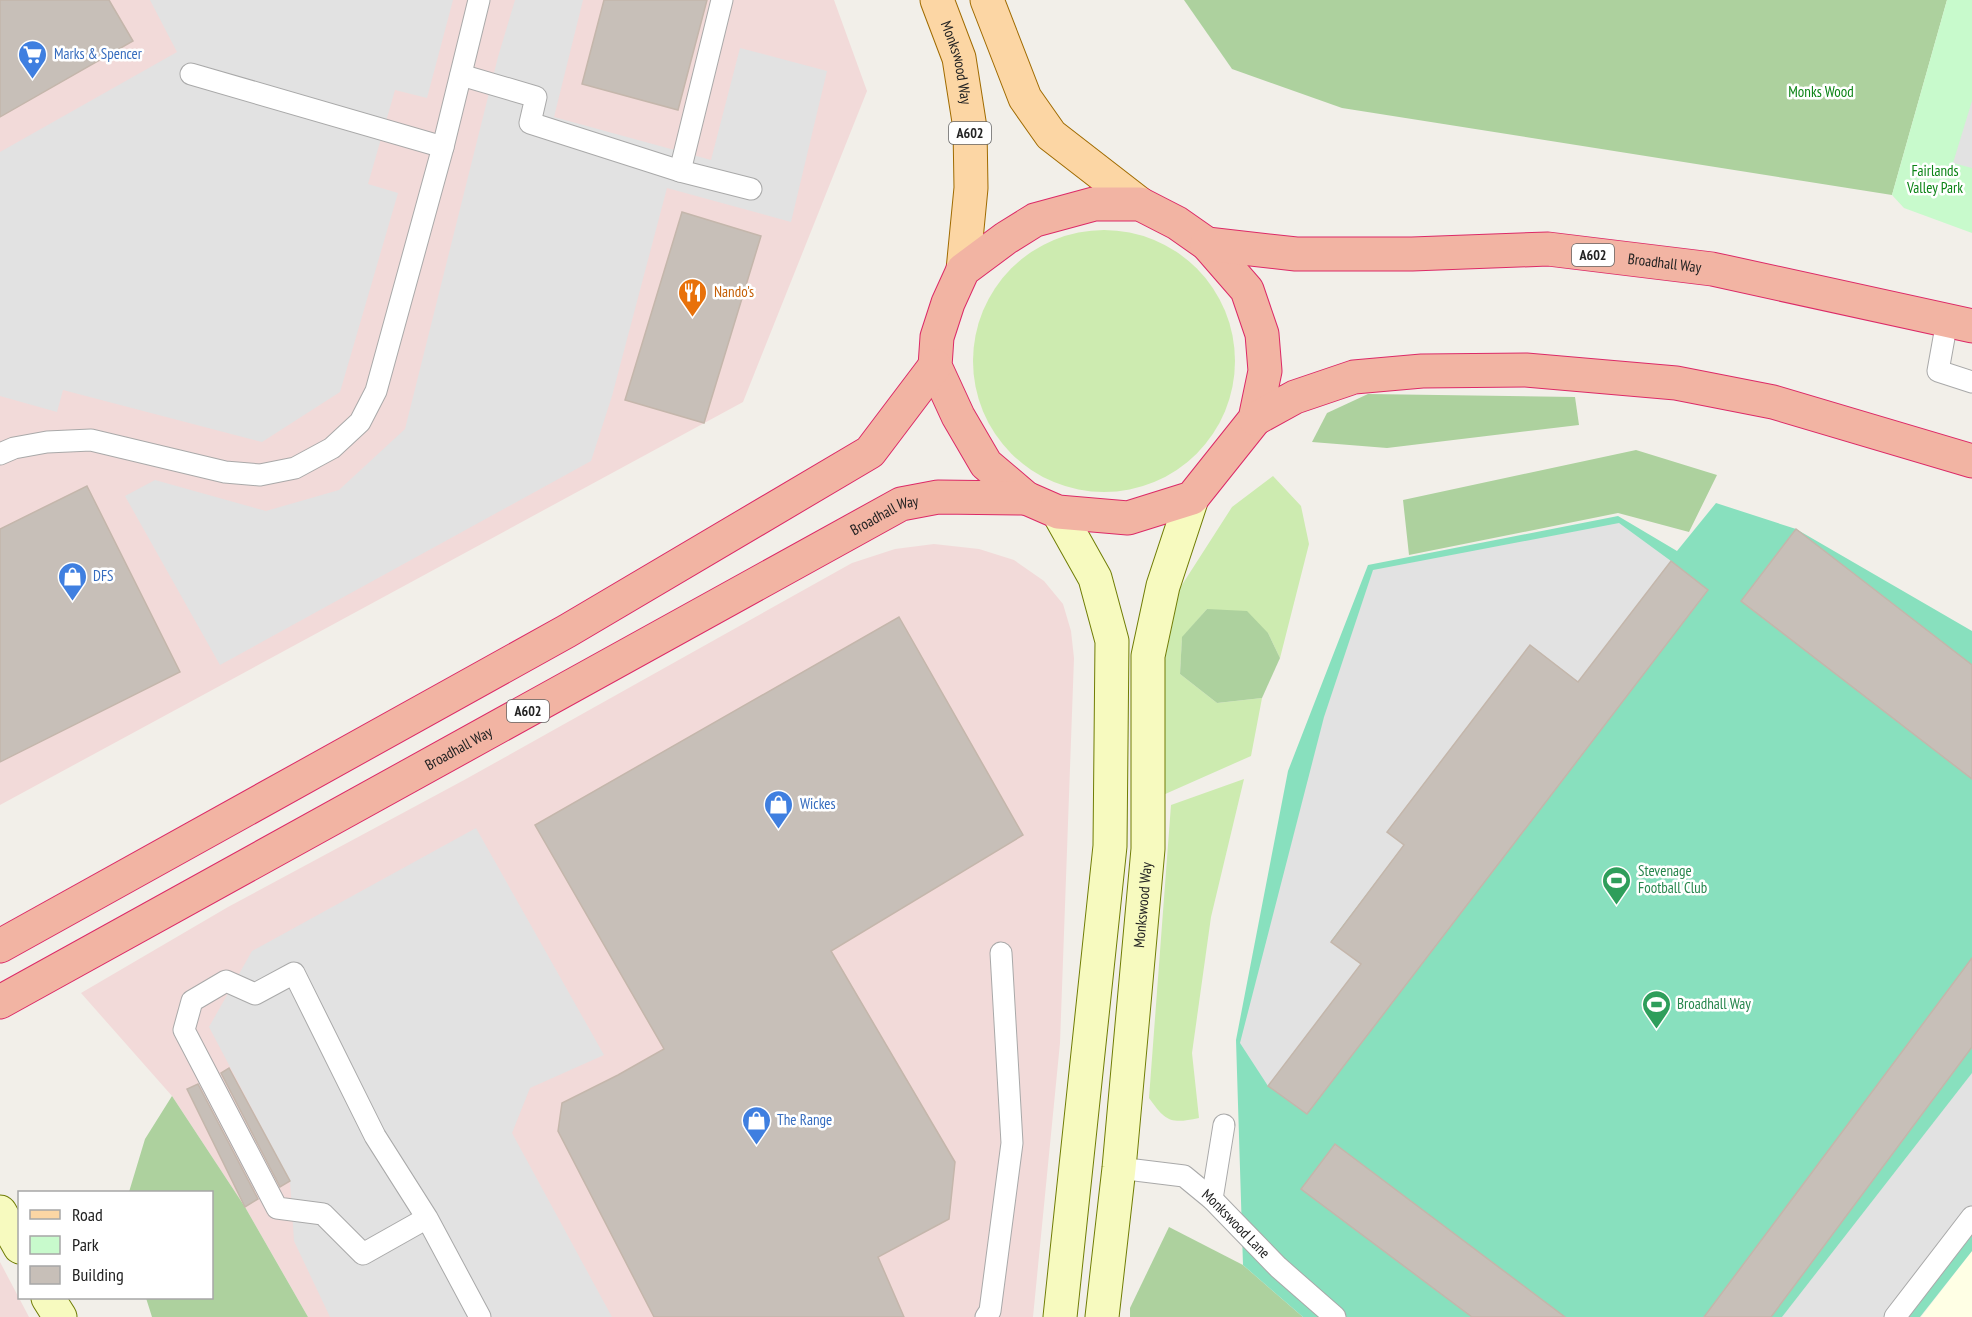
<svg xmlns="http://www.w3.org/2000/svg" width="1972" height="1317" viewBox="0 0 1972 1317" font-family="'PT Sans Narrow',sans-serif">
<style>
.commercial{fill:#f2dad9}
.education{fill:#ffffe5}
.grass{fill:#cdebb0}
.forest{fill:#add19e}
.park{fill:#c8facc}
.pitch{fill:#88e0be}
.parking{fill:#e2e2e2}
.building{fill:#c7bfb8;stroke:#c4b6ab;stroke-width:1.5}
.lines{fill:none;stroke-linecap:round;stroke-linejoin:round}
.service-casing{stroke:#a9a9a9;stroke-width:23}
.secondary-casing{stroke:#707d05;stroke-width:35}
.primary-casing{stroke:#a06b00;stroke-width:35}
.trunk-casing{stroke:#dc2a67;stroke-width:35}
.service{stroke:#fff;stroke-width:21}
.secondary{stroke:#f7fabf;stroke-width:33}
.primary{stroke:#fcd6a4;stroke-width:33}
.trunk{stroke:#f2b4a3;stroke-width:33}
.labels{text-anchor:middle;stroke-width:5;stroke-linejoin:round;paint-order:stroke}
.shield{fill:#fff;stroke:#646464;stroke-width:1.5}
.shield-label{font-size:14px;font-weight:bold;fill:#222}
.shop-label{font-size:15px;fill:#366cbe;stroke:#fff;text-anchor:start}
.street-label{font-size:15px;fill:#222;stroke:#fff}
.park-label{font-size:15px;fill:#0c8416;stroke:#fff}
.food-label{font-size:15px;fill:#c56008;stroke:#fff;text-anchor:start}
.leisure-label{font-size:15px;fill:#27864d;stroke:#fff;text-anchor:start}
</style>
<rect width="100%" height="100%" fill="#f2efe9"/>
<g class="commercial">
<polygon points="0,0 834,0 867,91 743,402 0,805"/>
<polygon points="934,544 979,549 1014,560 1044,581 1063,604 1071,631 1074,658 1060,1043 1033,1317 308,1317 245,1207 172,1096 81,993 228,907 466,779 852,563 895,549"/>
<polygon points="0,1262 29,1317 0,1317"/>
</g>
<polygon class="education" points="1972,1251 1972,1317 1921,1317"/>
<g class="grass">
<circle cx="1104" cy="361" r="131"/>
<polygon points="1273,476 1301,506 1309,544 1280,658 1268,633 1207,609 1182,638 1180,674 1217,703 1262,698 1251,756 1163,795 1160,683 1180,588 1232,507"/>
<path d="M1244,779L1211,917L1192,1053L1199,1118C1171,1124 1166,1122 1149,1098L1171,805Z"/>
</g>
<g class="forest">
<polygon points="1184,0 1947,0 1892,195 1342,108 1232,69"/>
<polygon points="1368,394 1575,397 1579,425 1387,448 1312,442 1327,413"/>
<polygon points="1636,450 1717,475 1689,532 1618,513 1409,555 1403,500"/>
<polygon points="1207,609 1247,611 1268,633 1280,658 1262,698 1217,703 1180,674 1182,637"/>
<polygon points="172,1096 245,1207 308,1317 152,1317 146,1298 212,1298 212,1192 129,1192 145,1139"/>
<polygon points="1169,1227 1243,1265 1303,1317 1130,1317 1130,1308"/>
</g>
<polygon class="park" points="1947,0 1972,0 1972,233 1904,208 1892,195"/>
<polygon class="pitch" points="1716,503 1796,529 1972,631 1972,1251 1920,1317 1303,1317 1243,1265 1236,1040 1288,771 1368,565 1618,516 1677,551"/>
<g class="parking">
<polygon points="150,0 453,0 427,98 395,90 368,184 398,193 340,392 262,442 63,390 57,412 0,396 0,152 177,52"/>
<polygon points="515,0 583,0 554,117 711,160 740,48 827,71 791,222 667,188 612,396 591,461 220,665 125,496 155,480 266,511 339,490 405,429 498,57"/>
<polygon points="1972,101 1972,168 1953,163"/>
<polygon points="1619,523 1671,561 1578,682 1530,645 1387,832 1404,845 1331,941 1361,964 1268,1086 1240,1043 1324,717 1373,570"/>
<polygon points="476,828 604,1055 530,1088 512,1133 612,1317 330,1317 294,1241 290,1181 209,1027 252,951"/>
<polygon points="1972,1073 1972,1235 1909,1317 1782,1317"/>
</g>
<g class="building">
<polygon points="0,0 109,0 133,41 0,117"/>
<polygon points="604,0 707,0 678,110 582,84"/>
<polygon points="682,212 761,236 704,423 625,400"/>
<polygon points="87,486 180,672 0,762 0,529"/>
<polygon points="1796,529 1972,665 1972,779 1741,601"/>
<polygon points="1671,561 1708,590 1307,1114 1268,1086 1361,964 1331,942 1404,845 1387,832 1530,645 1578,682"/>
<polygon points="899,617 1023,835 831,951 955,1162 949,1219 878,1257 904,1317 654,1317 558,1131 562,1103 618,1075 664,1049 535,825"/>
<polygon points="1972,958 1972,1047 1771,1317 1704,1317"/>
<polygon points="229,1068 290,1181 280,1187 221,1073"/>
<polygon points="198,1084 258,1199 245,1207 187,1089"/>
<polygon points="1335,1144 1565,1317 1472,1317 1301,1189"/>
</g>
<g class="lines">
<defs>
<g id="service">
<polyline points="191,74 443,147"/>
<polyline points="461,75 536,97 530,123 680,171 751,189"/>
<polyline points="680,171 722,0"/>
<polyline points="1957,318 1947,321 1938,371 1972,382"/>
<polyline points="0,454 14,448 47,442 91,440 225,472 260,475 295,468 332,448 360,422 376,391 443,147 479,0"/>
<path id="s1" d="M1119,1168L1184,1176L1212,1199L1278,1267L1335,1317"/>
<polyline points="1212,1199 1224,1125"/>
<polyline points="427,1218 363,1254 323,1214 277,1208 184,1030 192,1001 226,981 255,994 294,973 375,1136 427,1218 480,1317"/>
<polyline points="986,1317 990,1311 1012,1143 1001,953"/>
<polyline points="1895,1317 1972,1217"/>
</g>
<g id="secondary">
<polyline points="1058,512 1095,578 1112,641 1110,846 1060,1317"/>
<polyline points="0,1212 20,1247"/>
<polyline points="48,1298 60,1317"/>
<path id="s2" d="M1102,1317L1119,1168L1148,849V656L1163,586L1192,498"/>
</g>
<g id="primary">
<path id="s3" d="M937,0L959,58L970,128L971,188L963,270"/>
<polyline points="987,0 1025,98 1051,135 1140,204"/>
</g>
<g id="trunk">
<polygon points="1094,204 1140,204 1177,223 1207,244 1247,290 1262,334 1265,371 1255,419 1192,498 1128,518 1058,512 1026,498 986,464 958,416 935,366 937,337 948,303 963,270 1006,238 1035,220"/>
<path id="s4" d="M1207,244L1296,254H1412L1548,249L1712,269L1972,326"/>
<polyline points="1255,419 1295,397 1354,377 1422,371 1526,370 1676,383 1773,402 1972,461"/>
<polyline points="0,946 567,631 870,452 935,366"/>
<path id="s5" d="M0,1002L901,504L938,497L1026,498"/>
</g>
</defs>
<use href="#service" class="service-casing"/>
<use href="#secondary" class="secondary-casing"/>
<use href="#primary" class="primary-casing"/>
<use href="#trunk" class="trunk-casing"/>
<use href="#service" class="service"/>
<use href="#secondary" class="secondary"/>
<use href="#primary" class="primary"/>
<use href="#trunk" class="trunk"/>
</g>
<defs>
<symbol id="supermarket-pin" viewBox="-11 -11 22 30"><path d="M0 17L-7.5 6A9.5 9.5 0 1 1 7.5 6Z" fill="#3f7fe0" stroke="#fff"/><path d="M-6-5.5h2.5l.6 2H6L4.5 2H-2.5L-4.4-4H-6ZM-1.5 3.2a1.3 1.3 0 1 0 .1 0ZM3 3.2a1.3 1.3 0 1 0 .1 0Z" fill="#fff"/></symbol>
<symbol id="restaurant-pin" viewBox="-11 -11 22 30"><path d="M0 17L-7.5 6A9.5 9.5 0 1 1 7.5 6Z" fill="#e8710a" stroke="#fff"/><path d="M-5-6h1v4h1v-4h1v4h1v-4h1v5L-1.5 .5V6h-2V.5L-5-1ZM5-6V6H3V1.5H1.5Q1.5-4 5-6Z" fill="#fff"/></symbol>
<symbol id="shop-pin" viewBox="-11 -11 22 30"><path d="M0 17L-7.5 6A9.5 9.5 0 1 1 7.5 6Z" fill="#3f7fe0" stroke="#fff"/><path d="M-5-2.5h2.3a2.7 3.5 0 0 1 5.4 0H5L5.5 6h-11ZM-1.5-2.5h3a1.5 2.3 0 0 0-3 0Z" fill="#fff"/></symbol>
<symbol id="stadium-pin" viewBox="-11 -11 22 30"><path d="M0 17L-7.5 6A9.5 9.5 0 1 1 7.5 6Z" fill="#2e9e5b" stroke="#fff"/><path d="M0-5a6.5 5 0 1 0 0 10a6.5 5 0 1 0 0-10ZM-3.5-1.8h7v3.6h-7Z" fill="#fff"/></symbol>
</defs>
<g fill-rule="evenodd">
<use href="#supermarket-pin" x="16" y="38" width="33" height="45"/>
<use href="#restaurant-pin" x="676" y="276" width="33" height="45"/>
<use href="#shop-pin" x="56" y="560" width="33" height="45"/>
<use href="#shop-pin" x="762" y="788" width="33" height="45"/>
<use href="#stadium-pin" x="1600" y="864" width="33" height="45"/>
<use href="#stadium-pin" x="1640" y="988" width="33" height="45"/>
<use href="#shop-pin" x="740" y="1104" width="33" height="45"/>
</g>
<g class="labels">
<g class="shield">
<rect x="949" y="122" width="42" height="22" rx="4.5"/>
<rect x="1572" y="244" width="42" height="22" rx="4.5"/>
<rect x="507" y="700" width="42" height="22" rx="4.5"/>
</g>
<g class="shield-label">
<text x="970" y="138">A602</text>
<text x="1593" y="260">A602</text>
<text x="528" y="716">A602</text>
</g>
<g class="shop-label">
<text x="54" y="59">Marks &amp; Spencer</text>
<text x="93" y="581">DFS</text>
<text x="800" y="809">Wickes</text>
<text x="777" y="1125">The Range</text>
</g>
<g class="street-label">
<text dy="5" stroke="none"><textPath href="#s3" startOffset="66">Monkswood Way</textPath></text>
<text dy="5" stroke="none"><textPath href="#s4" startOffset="459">Broadhall Way</textPath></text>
<text dy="5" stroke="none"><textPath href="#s5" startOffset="1010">Broadhall Way</textPath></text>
<text dy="5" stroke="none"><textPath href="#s5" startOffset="524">Broadhall Way</textPath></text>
<text dy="5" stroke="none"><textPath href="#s2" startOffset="414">Monkswood Way</textPath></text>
<text dy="5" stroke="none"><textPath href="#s1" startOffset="136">Monkswood Lane</textPath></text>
</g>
<g class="park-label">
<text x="1821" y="97">Monks Wood</text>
<text x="1935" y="176">Fairlands<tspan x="1935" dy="17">Valley Park</tspan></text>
</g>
<g class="food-label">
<text x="714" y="297">Nando's</text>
</g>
<g class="leisure-label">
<text x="1638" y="876">Stevenage<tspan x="1638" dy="17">Football Club</tspan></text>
<text x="1677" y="1009">Broadhall Way</text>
</g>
</g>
<rect x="18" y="1191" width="195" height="108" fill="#ffffff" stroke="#a7a7a7" stroke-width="1.5"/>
<rect x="30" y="1210" width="30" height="9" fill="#fcd6a4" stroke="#a7a7a7" stroke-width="1.5"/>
<text x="72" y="1221" font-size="18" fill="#222222">Road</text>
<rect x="30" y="1236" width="30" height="18" fill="#c8facc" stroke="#a7a7a7" stroke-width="1.5"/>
<text x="72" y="1251" font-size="18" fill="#222222">Park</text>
<rect x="30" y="1266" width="30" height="18" fill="#c7bfb8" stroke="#a7a7a7" stroke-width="1.5"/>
<text x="72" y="1281" font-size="18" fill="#222222">Building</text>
</svg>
